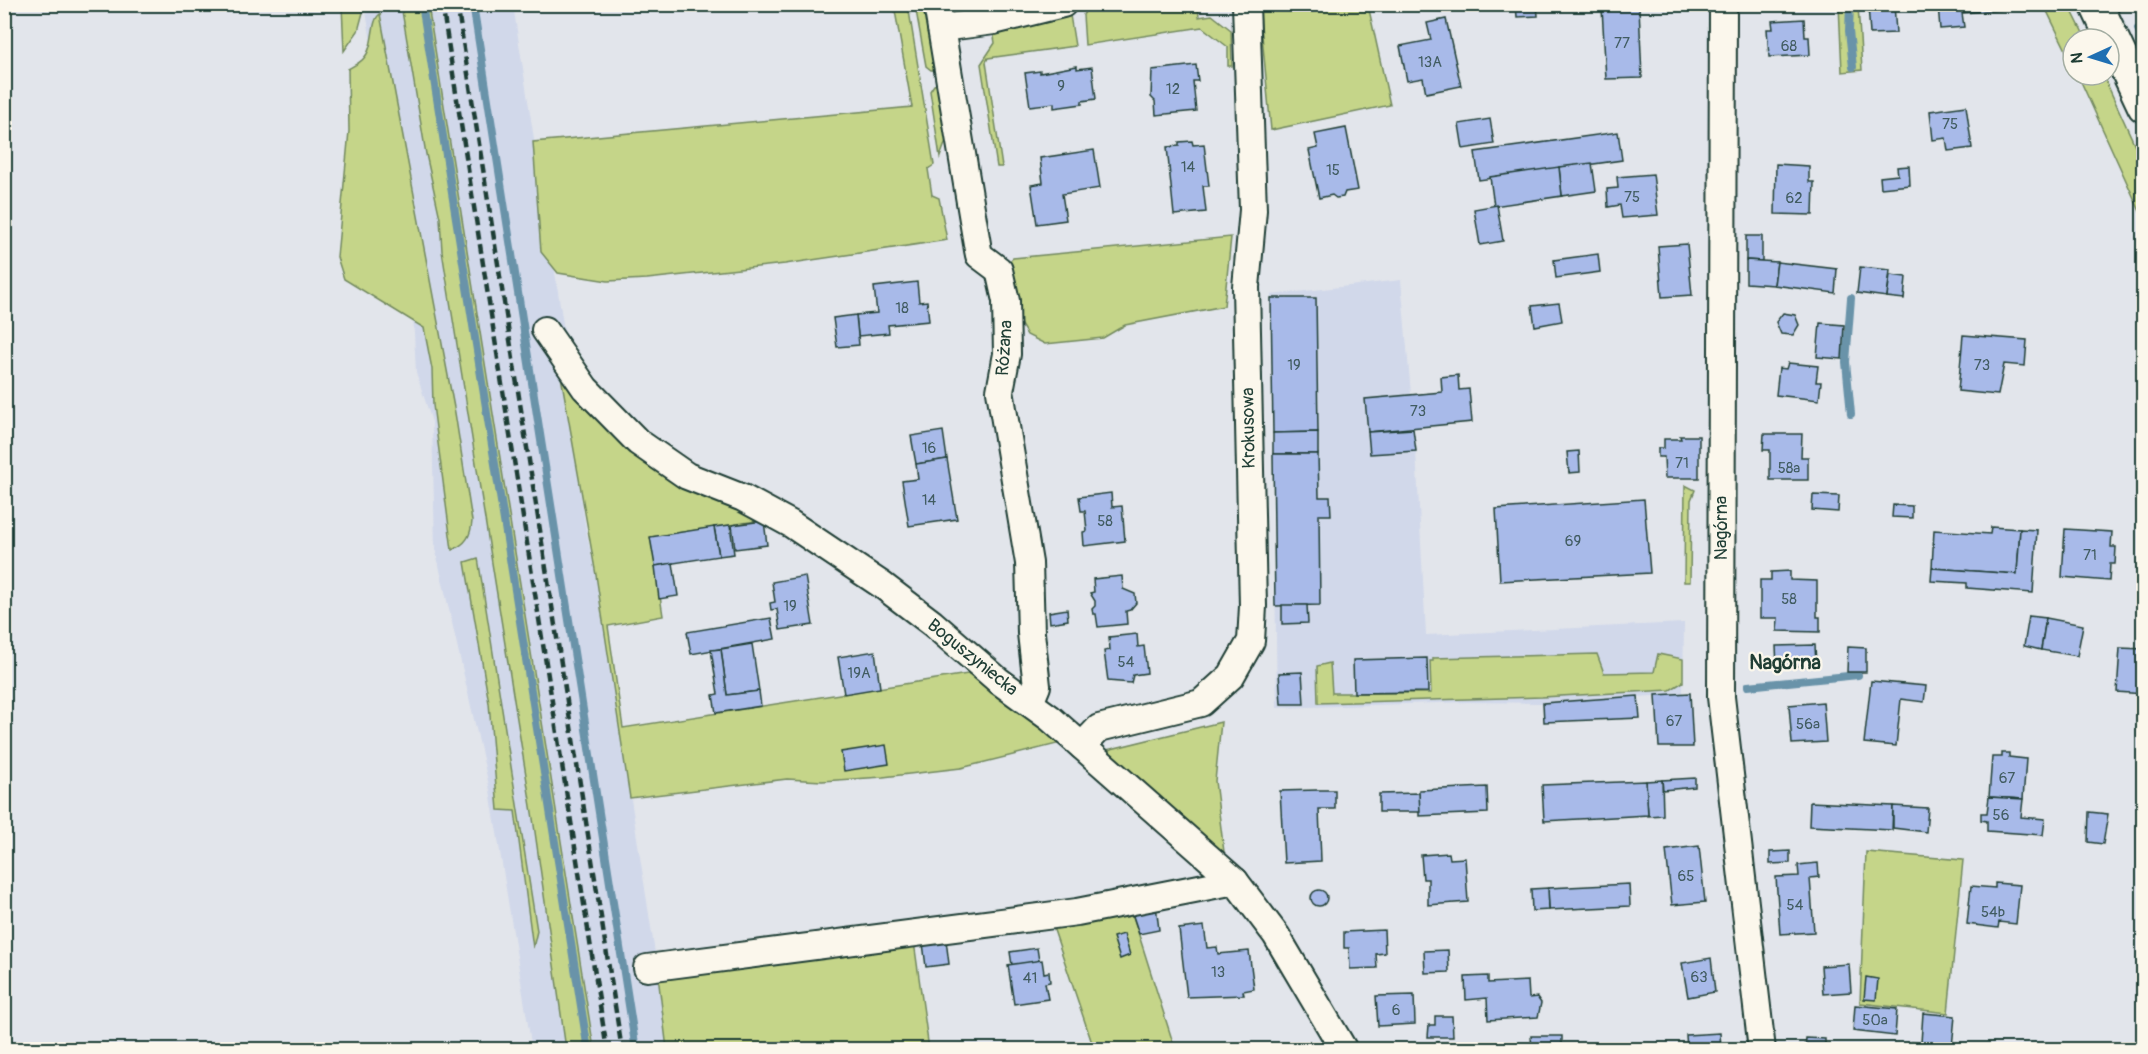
<svg xmlns="http://www.w3.org/2000/svg" width="2148" height="1054" viewBox="0 0 2148 1054" font-family="Pangolin,sans-serif">
<style>
.built{fill:#d1d8ea}
.green{fill:#c5d589;stroke:#72895e;stroke-width:1.5}
.lines{fill:none;stroke-linecap:round;stroke-linejoin:round}
.stream{stroke:#6993a9;stroke-width:8}
.building{fill:#a8bae9;stroke:#1f3d34;stroke-width:1.5}
.minor-casing{stroke:#1f3d34;stroke-width:30}
.tertiary-casing{stroke:#1f3d34;stroke-width:36}
.minor{stroke:#fbf7ec;stroke-width:26}
.tertiary{stroke:#fbf7ec;stroke-width:32}
.rail{stroke:#1f3d34;stroke-width:4.5;stroke-dasharray:9 4.5;stroke-linecap:butt}
.labels{text-anchor:middle;stroke-width:4.5;stroke-linejoin:round;paint-order:stroke}
.number-label{font-size:15px;fill:#415c61}
.street-label{font-size:18px;fill:#1f3d34;stroke:#fbf7ec}
.neighbourhood-label{font-size:20px;font-weight:bold;fill:#1f3d34;stroke:#fbf7ec}
</style>
<rect width="100%" height="100%" fill="#e2e5eb"/>
<filter id="ink" filterUnits="userSpaceOnUse"><feTurbulence type="fractalNoise" baseFrequency=".0167" numOctaves="2"/><feDisplacementMap in="SourceGraphic" scale="12" xChannelSelector="R" yChannelSelector="G"/><feConvolveMatrix kernelMatrix="1 2 1 2 8 2 1 2 1" color-interpolation-filters="sRGB"/></filter>
<g filter="url(#ink)">
<g class="built">
<polygon points="365,5 513,5 575,400 567,401 586,530 596,575 670,1049 532,1049 490,790 435,548 432,422 416,372 412,295"/>
<polygon points="1401,280 1416,451 1426,635 1684,623 1683,694 1543,703 1468,702 1277,708 1271,295"/>
</g>
<g class="green">
<polygon points="1259,4 1368,5 1390,105 1271,130"/>
<polygon points="342,5 365,5 358,31 344,51"/>
<polygon points="401,5 428,5 594,1049 566,1049 534,825 442,251 440,218 426,154"/>
<polygon points="894,5 908,5 934,165 928,169 932,195 939,198 947,240 785,264 647,279 608,281 558,273 541,252 533,142 912,107"/>
<polygon points="915,5 926,5 937,70 931,70 926,66"/>
<polygon points="1089,5 1198,5 1199,17 1212,15 1231,30 1232,66 1228,66 1228,47 1202,27 1085,45 1083,15"/>
<polygon points="1839,5 1858,5 1862,70 1842,72"/>
<polygon points="2044,5 2069,5 2086,39 2073,39 2073,48 2066,50"/>
<polygon points="1069,9 1075,46 988,58 986,62 1002,167 997,167 981,64 995,43 993,30"/>
<path d="M380,14L455,413L472,521C471,536 466,544 452,550L433,405L432,369L424,328L344,279L337,257L349,131L348,69C353,66 360,63 364,58C375,46 370,21 380,14Z"/>
<polygon points="2078,75 2103,75 2143,163 2143,218"/>
<polygon points="939,84 946,141 940,157 930,91 934,85"/>
<polygon points="1231,237 1224,306 1125,325 1103,338 1045,344 1027,335 1018,320 1003,267 1013,258"/>
<polygon points="559,365 566,375 763,520 651,537 663,616 608,626 623,728 974,673 1065,742 961,768 883,777 822,781 787,779 630,798 596,575"/>
<polygon points="1685,485 1695,490 1691,500 1690,582 1684,582"/>
<polygon points="478,558 537,931 533,948 515,811 498,810 489,703 465,562"/>
<polygon points="1597,654 1604,673 1654,672 1658,654 1683,659 1683,682 1670,690 1542,697 1318,703 1317,666 1330,663 1332,693 1431,693 1430,661 1433,661 1433,658"/>
<polygon points="1221,722 1215,781 1224,852 1215,849 1103,751"/>
<polygon points="1866,852 1963,860 1948,1013 1860,1003"/>
<polygon points="1131,910 1175,1049 1041,1050 1092,1043 1052,924"/>
<polygon points="914,942 929,1049 667,1049 658,976"/>
</g>
<g class="lines">
<g class="stream">
<polyline points="422,4 588,1050"/>
<polyline points="473,4 636,1050"/>
<polyline points="1850,4 1849,31 1853,67"/>
<polyline points="2138,29 2144,41"/>
<polyline points="1851,298 1846,362 1851,414"/>
<polyline points="1748,686 1858,675"/>
</g>
</g>
<g class="building">
<polygon points="1516,4 1537,4 1538,16 1517,17"/>
<polygon points="1602,4 1621,4 1621,7 1602,8"/>
<polygon points="1868,4 1894,4 1896,33 1870,34"/>
<polygon points="1938,4 2000,4 2000,10 1962,13 1964,27 1940,29"/>
<polygon points="1639,7 1642,78 1606,79 1602,8"/>
<polygon points="1446,19 1461,86 1426,93 1423,78 1407,81 1400,46 1431,40 1427,23"/>
<polygon points="1804,19 1805,37 1809,37 1810,55 1769,57 1767,29 1773,29 1772,21"/>
<polygon points="1196,65 1198,81 1193,81 1196,111 1156,115 1155,101 1151,97 1152,70"/>
<polygon points="1077,66 1077,69 1092,67 1096,99 1082,101 1082,104 1054,108 1054,103 1030,106 1025,73 1040,71 1040,73"/>
<polygon points="1966,106 1972,148 1948,151 1946,138 1933,140 1930,111"/>
<polygon points="1490,119 1494,144 1463,149 1459,124"/>
<polygon points="1346,128 1358,190 1345,192 1343,197 1336,198 1332,195 1319,198 1309,150 1318,148 1315,134"/>
<polygon points="1618,132 1622,160 1479,180 1475,152"/>
<polygon points="1192,141 1193,145 1204,144 1209,186 1203,186 1206,212 1174,215 1167,147 1179,146 1179,142"/>
<polygon points="1094,150 1100,188 1062,194 1066,220 1037,224 1031,185 1043,183 1040,158"/>
<polygon points="1592,163 1596,191 1562,196 1559,167"/>
<polygon points="1776,164 1809,166 1809,182 1814,182 1813,215 1775,214"/>
<polygon points="1909,166 1910,185 1881,188 1880,177 1898,175 1897,167"/>
<polygon points="1559,167 1562,196 1494,206 1490,177"/>
<polygon points="1653,174 1658,215 1622,218 1620,205 1608,207 1607,189 1618,188 1617,177"/>
<polygon points="1497,205 1503,241 1480,245 1474,209"/>
<polygon points="1746,236 1762,236 1762,261 1746,260"/>
<polygon points="1687,244 1692,295 1662,297 1658,246"/>
<polygon points="1598,254 1600,272 1556,278 1554,260"/>
<polygon points="1746,260 1777,262 1774,285 1746,283"/>
<polygon points="1777,262 1837,269 1835,293 1774,285"/>
<polygon points="1860,267 1890,270 1887,297 1857,293"/>
<polygon points="1890,275 1906,277 1904,299 1887,297"/>
<polygon points="917,282 919,302 927,301 929,321 888,325 889,333 858,336 856,315 877,313 874,287"/>
<polygon points="1271,298 1316,298 1318,432 1273,433"/>
<polygon points="1559,303 1562,321 1535,326 1532,306"/>
<polygon points="1783,313 1795,315 1799,325 1793,335 1781,334 1776,322"/>
<polygon points="856,315 859,345 837,347 833,318"/>
<polygon points="1820,323 1844,325 1842,359 1817,357"/>
<polygon points="1963,335 2027,340 2025,366 2004,364 1998,395 1958,391"/>
<polygon points="1788,363 1818,366 1816,382 1821,382 1819,400 1776,395 1779,368 1786,369"/>
<polygon points="1458,375 1459,390 1469,389 1472,422 1368,432 1365,399 1442,392 1441,377"/>
<polygon points="1413,429 1416,451 1370,454 1368,432"/>
<polygon points="943,431 947,459 916,464 911,436"/>
<polygon points="1318,432 1318,454 1273,454 1273,433"/>
<polygon points="1764,434 1802,434 1801,457 1808,457 1808,480 1770,480 1770,450 1763,450"/>
<polygon points="1680,436 1699,436 1699,478 1665,478 1664,457 1658,457 1658,448 1664,448 1664,439 1681,439"/>
<polygon points="1579,451 1580,472 1569,473 1567,452"/>
<polygon points="1273,454 1318,454 1319,497 1330,497 1331,515 1319,515 1320,605 1275,606"/>
<polygon points="947,459 957,519 909,526 902,481 918,479 916,464"/>
<polygon points="1111,493 1112,507 1122,506 1125,541 1084,546 1083,532 1087,531 1085,511 1081,511 1079,497"/>
<polygon points="1813,495 1839,496 1838,512 1812,510"/>
<polygon points="1644,499 1650,573 1500,581 1496,509"/>
<polygon points="1893,505 1912,506 1912,518 1892,517"/>
<polygon points="764,521 767,545 735,549 732,525"/>
<polygon points="730,525 734,554 719,556 714,527"/>
<polygon points="714,527 719,556 655,566 650,537"/>
<polygon points="1991,527 2020,529 2017,574 1932,568 1934,530 1990,534"/>
<polygon points="2020,529 2037,530 2033,593 1967,588 1967,583 1931,581 1932,568 2017,574"/>
<polygon points="2065,529 2112,532 2111,547 2116,547 2115,564 2110,564 2109,581 2062,577"/>
<polygon points="673,563 678,596 659,599 655,566"/>
<polygon points="1790,571 1790,580 1817,581 1817,617 1820,617 1820,632 1777,631 1778,618 1760,618 1760,580 1771,580 1771,572"/>
<polygon points="805,576 813,625 780,630 777,609 771,610 770,603 775,602 772,582"/>
<polygon points="1122,576 1123,589 1135,594 1136,603 1130,610 1126,611 1127,624 1098,627 1096,614 1093,614 1092,609 1095,606 1095,601 1090,593 1094,592 1093,579"/>
<polygon points="1282,605 1307,605 1308,623 1282,624"/>
<polygon points="1067,609 1068,620 1050,623 1049,612"/>
<polygon points="2029,616 2046,618 2041,650 2024,646"/>
<polygon points="771,618 775,639 691,654 687,632"/>
<polygon points="2046,618 2083,625 2077,656 2041,650"/>
<polygon points="1137,634 1138,647 1144,646 1147,673 1133,675 1131,683 1108,681 1104,651 1110,650 1109,637"/>
<polygon points="752,644 759,691 727,695 721,649"/>
<polygon points="1815,645 1816,666 1777,666 1776,646"/>
<polygon points="1848,647 1866,648 1866,672 1847,672"/>
<polygon points="2120,648 2144,649 2144,694 2117,692"/>
<polygon points="721,649 727,695 759,691 761,706 716,713 713,695 718,694 711,650"/>
<polygon points="875,651 880,688 844,694 838,657"/>
<polygon points="1427,658 1428,692 1354,693 1353,660"/>
<polygon points="1302,672 1304,704 1281,704 1279,673"/>
<polygon points="1871,681 1926,686 1924,702 1901,699 1896,746 1864,743"/>
<polygon points="1690,693 1693,747 1659,747 1656,695"/>
<polygon points="1638,696 1640,718 1544,722 1543,703"/>
<polygon points="1823,702 1826,742 1792,744 1789,705"/>
<polygon points="886,745 889,764 844,771 841,752"/>
<polygon points="2002,753 2009,753 2009,757 2026,759 2023,799 1989,797 1992,757 2002,757"/>
<polygon points="1695,778 1695,787 1663,790 1662,780"/>
<polygon points="1662,780 1663,815 1648,816 1646,781"/>
<polygon points="1646,781 1648,815 1544,821 1542,785"/>
<polygon points="1487,787 1488,813 1419,816 1419,790"/>
<polygon points="1318,790 1335,790 1335,809 1319,809 1321,861 1284,863 1280,791"/>
<polygon points="1419,793 1420,812 1379,812 1379,794"/>
<polygon points="1989,797 2023,799 2021,817 2045,819 2043,835 1987,831 1987,821 1981,820 1981,813 1987,813"/>
<polygon points="1810,802 1893,806 1892,830 1809,826"/>
<polygon points="1893,806 1928,808 1926,832 1893,828"/>
<polygon points="2089,812 2108,814 2103,844 2088,842"/>
<polygon points="1699,846 1705,902 1672,905 1666,850"/>
<polygon points="1790,851 1790,863 1770,864 1770,852"/>
<polygon points="1449,853 1450,859 1465,858 1468,902 1428,905 1428,879 1423,879 1421,855"/>
<polygon points="1818,863 1819,877 1810,878 1814,932 1780,934 1776,877 1799,876 1798,865"/>
<polygon points="1995,883 2020,885 2016,924 1999,922 1998,928 1967,924 1971,886 1995,888"/>
<polygon points="1629,884 1630,906 1549,910 1548,888"/>
<polygon points="1548,888 1549,910 1532,911 1531,889"/>
<circle cx="1319" cy="898" r="8"/>
<polygon points="1156,905 1159,930 1139,934 1131,910"/>
<polygon points="1204,926 1207,948 1217,947 1218,954 1249,951 1254,989 1243,991 1244,995 1187,997 1179,929"/>
<polygon points="1384,930 1385,953 1376,954 1377,968 1350,969 1349,948 1344,948 1344,932"/>
<polygon points="1124,934 1130,955 1120,959 1113,937"/>
<polygon points="946,940 949,964 926,967 923,943"/>
<polygon points="1037,948 1039,961 1012,965 1010,952"/>
<polygon points="1448,950 1449,972 1425,973 1424,951"/>
<polygon points="1711,958 1715,992 1688,997 1682,963"/>
<polygon points="1042,960 1044,973 1049,972 1050,982 1045,983 1048,999 1014,1004 1008,965"/>
<polygon points="1849,964 1851,992 1823,994 1821,966"/>
<polygon points="1488,976 1488,983 1528,981 1529,998 1537,997 1541,1003 1538,1017 1488,1020 1487,998 1466,1000 1465,977"/>
<polygon points="1866,977 1878,979 1876,1000 1864,999"/>
<polygon points="1414,995 1415,1024 1378,1026 1376,996"/>
<polygon points="1855,1005 1897,1009 1895,1036 1853,1031"/>
<polygon points="1923,1013 1955,1016 1952,1047 1910,1050 1911,1042 1921,1043"/>
<polygon points="1435,1016 1452,1016 1453,1037 1428,1037 1429,1025 1435,1025"/>
<polygon points="1720,1033 1721,1050 1687,1050 1686,1035"/>
<polygon points="1531,1036 1562,1036 1562,1049 1532,1049"/>
<polygon points="1806,1038 1825,1039 1825,1049 1838,1050 1805,1050"/>
<polygon points="1460,1042 1460,1050 1427,1050 1426,1043"/>
</g>
<g class="lines">
<defs>
<g id="minor">
<polyline points="937,4 978,250 979,255 999,270 1006,301 1007,354 1000,391 1029,563 1031,633 1037,686 1030,703"/>
<polyline points="1723,4 1721,697 1762,1050"/>
<polyline points="941,28 994,21 1063,4"/>
<polyline points="545,330 585,388 638,442 687,476 743,498 791,524 882,585 932,623 999,681 1050,718 1235,881 1276,935 1344,1050"/>
<polyline points="1082,746 1099,728 1201,703 1231,676 1251,641 1253,606 1246,287 1253,210 1246,4"/>
<polyline points="647,968 1077,912 1235,881"/>
</g>
<polyline id="tertiary" points="2096,4 2144,106"/>
</defs>
<use href="#minor" class="minor-casing"/>
<use href="#tertiary" class="tertiary-casing"/>
<use href="#minor" class="minor"/>
<use href="#tertiary" class="tertiary"/>
<g class="rail">
<polyline points="442,4 607,1050"/>
<polyline points="457,4 622,1050"/>
</g>
</g>
</g>
<g class="labels">
<g class="number-label">
<text x="1622" y="48">77</text>
<text x="1789" y="51">68</text>
<text x="1430" y="67">13A</text>
<text x="1061" y="91">9</text>
<text x="1173" y="94">12</text>
<text x="1950" y="129">75</text>
<text x="1188" y="172">14</text>
<text x="1333" y="175">15</text>
<text x="1632" y="202">75</text>
<text x="1794" y="203">62</text>
<text x="902" y="313">18</text>
<text x="1294" y="370">19</text>
<text x="1982" y="370">73</text>
<text x="1418" y="416">73</text>
<text x="929" y="453">16</text>
<text x="1682" y="468">71</text>
<text x="1789" y="473">58a</text>
<text x="929" y="505">14</text>
<text x="1105" y="526">58</text>
<text x="1573" y="546">69</text>
<text x="2090" y="560">71</text>
<text x="1789" y="604">58</text>
<text x="790" y="611">19</text>
<text x="1126" y="667">54</text>
<text x="859" y="678">19A</text>
<text x="1674" y="726">67</text>
<text x="1808" y="729">56a</text>
<text x="2007" y="783">67</text>
<text x="2001" y="820">56</text>
<text x="1686" y="881">65</text>
<text x="1795" y="910">54</text>
<text x="1993" y="917">54b</text>
<text x="1218" y="977">13</text>
<text x="1699" y="982">63</text>
<text x="1030" y="983">41</text>
<text x="1396" y="1015">6</text>
<text x="1875" y="1025">50a</text>
</g>
<g class="street-label">
<text transform="translate(1004 348) rotate(-86)" y="6">Różana</text>
<text transform="translate(1248 428) rotate(-91)" y="6">Krokusowa</text>
<text transform="translate(1721 528) rotate(-90)" y="6">Nagórna</text>
<text transform="translate(973 657) rotate(39)" y="6">Boguszyniecka</text>
</g>
<g class="neighbourhood-label">
<text x="1785" y="669">Nagórna</text>
</g>
</g>
<rect width="2148" height="1054" fill="none" stroke="#fbf7ec" stroke-width="24"/>
<rect x="12" y="12" width="2124" height="1030" fill="none" stroke="#1f3d34" stroke-width="2" filter="url(#ink)"/>
<g transform="translate(2091 57) rotate(266)"><circle r="28" fill="#fbf7ec" stroke="#a3ada2" stroke-width="1.5"/>
<path d="M0-4.5L10 22L0 15L-10 22Z" fill="#1f6fb2"/>
<text y="-9" font-size="16" font-weight="bold" text-anchor="middle" fill="#1f3d34">N</text>
</g>
</svg>
